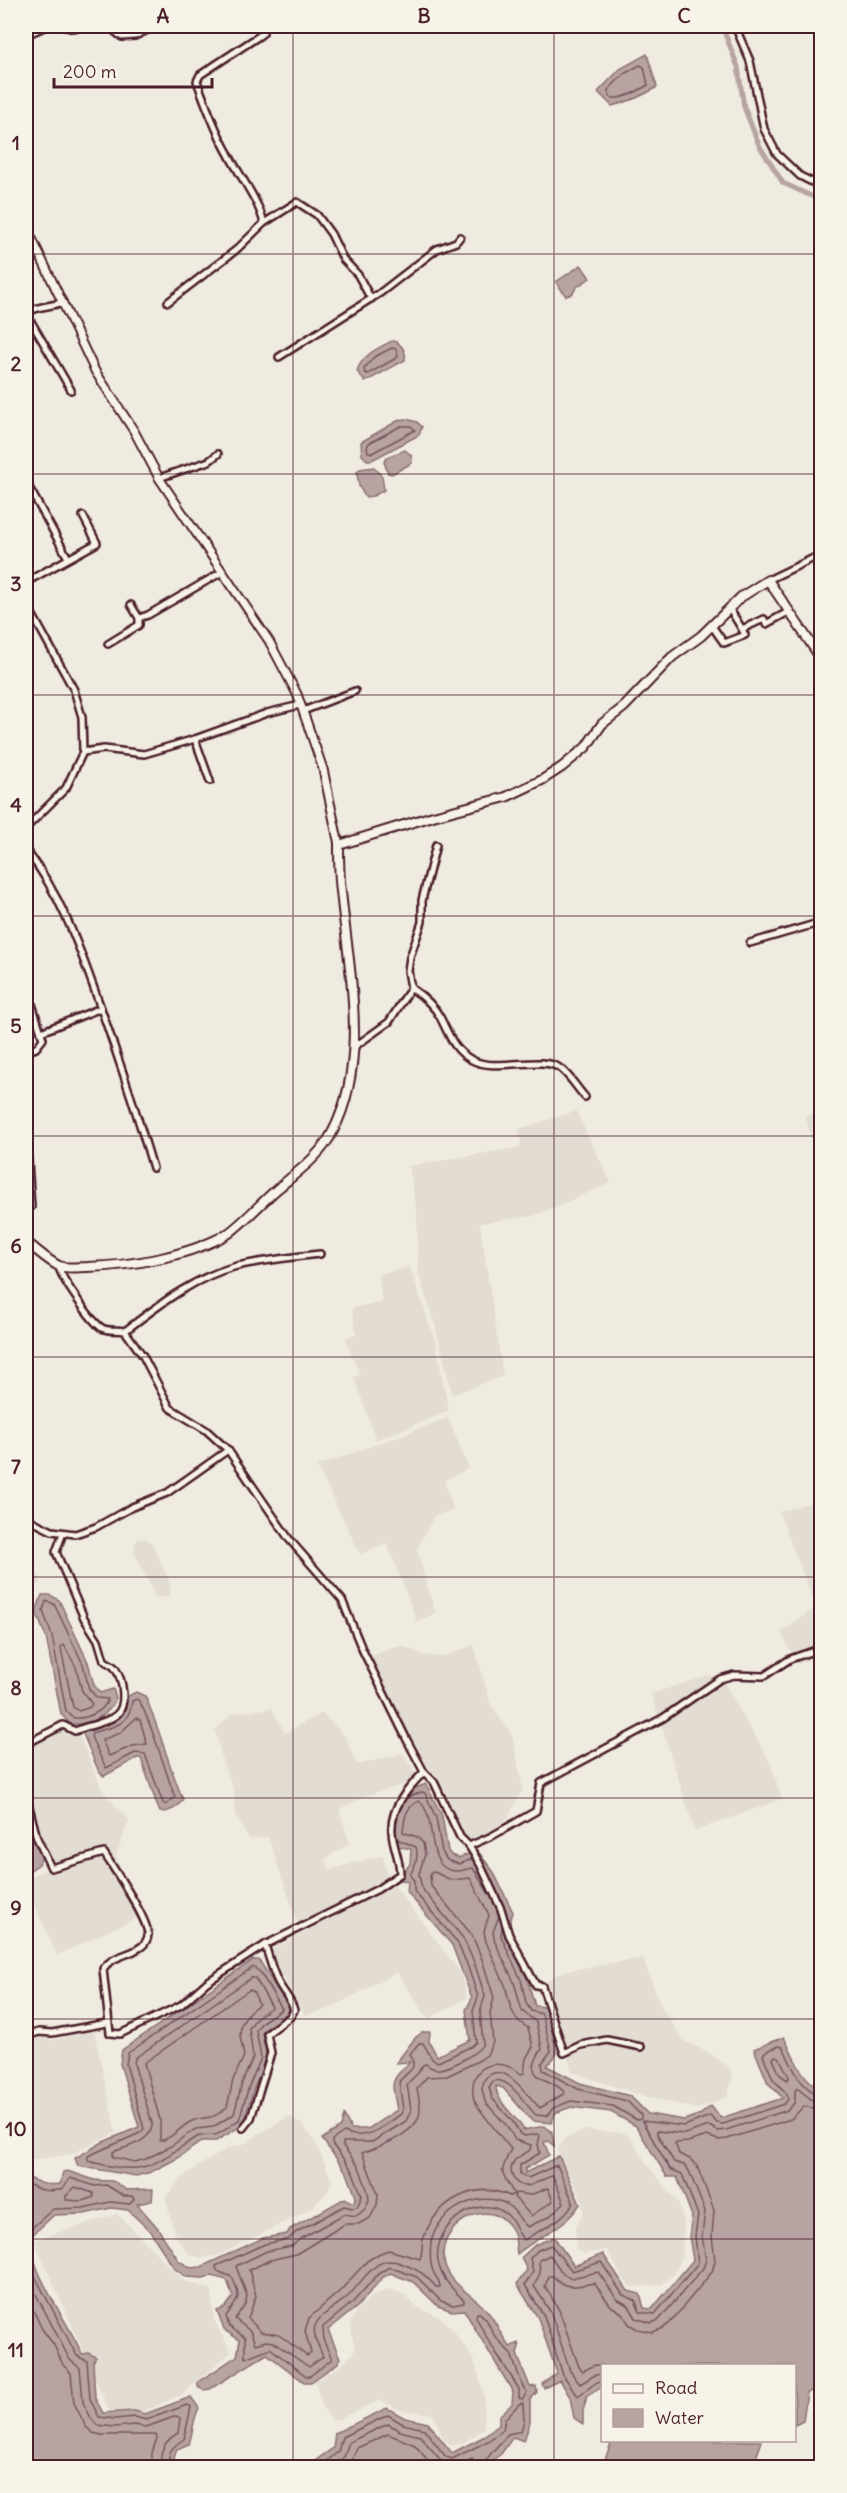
<svg xmlns="http://www.w3.org/2000/svg" width="847" height="2493" viewBox="0 0 847 2493" font-family="Delius,sans-serif">
<style>
.built{fill:#e3dcd2}
.water{fill:#b7a4a2;stroke:#8b6f72;stroke-width:1.5}
.lines{fill:none;stroke-linecap:round;stroke-linejoin:round}
.shore{stroke:#76545b;stroke-width:1.5}
.canal{stroke:#b7a4a2;stroke-width:5}
.minor-casing{stroke:#4a1f2b;stroke-width:10}
.tertiary-casing{stroke:#4a1f2b;stroke-width:11}
.secondary-casing{stroke:#4a1f2b;stroke-width:12}
.minor{stroke:#f7f3e8;stroke-width:5}
.tertiary{stroke:#f7f3e8;stroke-width:7}
.secondary{stroke:#f7f3e8;stroke-width:8}
.grid{fill:none;stroke:#4a1f2b;stroke-width:1.5;stroke-opacity:0.55}
.neatline{fill:none;stroke:#4a1f2b;stroke-width:2}
.grid-label{font-size:20px;text-anchor:middle;font-weight:bold;fill:#4a1f2b}
</style>
<rect width="100%" height="100%" fill="#f0ebe0"/>
<filter id="ink" filterUnits="userSpaceOnUse"><feTurbulence type="fractalNoise" baseFrequency=".0167" numOctaves="2"/><feDisplacementMap in="SourceGraphic" scale="12" xChannelSelector="R" yChannelSelector="G"/><feConvolveMatrix kernelMatrix="1 2 1 2 8 2 1 2 1" color-interpolation-filters="sRGB"/></filter>
<g filter="url(#ink)">
<g class="built">
<polygon points="821,1110 821,1178 805,1116"/>
<polygon points="576,1111 611,1183 534,1216 480,1223 503,1376 452,1395 437,1332 418,1272 417,1214 409,1166 521,1147 519,1129"/>
<polygon points="410,1267 436,1344 449,1411 376,1440 354,1377 360,1375 345,1338 356,1334 352,1308 382,1302 378,1274"/>
<polygon points="448,1418 469,1468 444,1481 454,1510 434,1516 417,1549 435,1613 417,1622 387,1543 360,1554 317,1466"/>
<polygon points="821,1499 821,1654 797,1664 781,1632 816,1607 779,1512"/>
<polygon points="26,1533 41,1584 26,1588"/>
<polygon points="146,1538 152,1543 171,1585 170,1595 165,1598 155,1596 134,1552 135,1543 138,1539"/>
<polygon points="474,1645 491,1705 512,1735 523,1788 503,1827 483,1840 456,1840 433,1773 407,1747 364,1660 388,1649 403,1646 424,1655 441,1657"/>
<polygon points="709,1675 724,1683 770,1762 782,1799 695,1831 651,1694"/>
<polygon points="272,1708 285,1733 322,1713 345,1736 357,1765 403,1753 419,1780 366,1796 339,1809 350,1843 325,1859 329,1870 383,1855 388,1881 299,1927 268,1837 249,1839 235,1815 234,1791 224,1766 215,1730 233,1713"/>
<polygon points="62,1728 80,1737 103,1792 129,1820 116,1856 137,1918 57,1955 26,1886 26,1879 53,1866 33,1815 26,1785 26,1747"/>
<polygon points="394,1885 461,1973 467,1998 428,2019 397,1972 329,2009 305,2016 269,1951"/>
<polygon points="643,1958 660,2004 683,2040 714,2056 729,2067 733,2077 727,2097 698,2109 639,2095 572,2072 547,1983 552,1977 565,1971"/>
<polygon points="94,2031 116,2133 71,2154 26,2161 26,2040 38,2036 52,2040"/>
<polygon points="288,2116 303,2125 317,2145 332,2181 328,2191 311,2209 217,2256 202,2258 190,2255 175,2236 165,2197 185,2175 202,2164 228,2148 242,2145"/>
<polygon points="584,2130 625,2133 634,2142 646,2163 679,2204 684,2221 682,2257 675,2274 661,2285 630,2287 622,2278 607,2250 584,2254 576,2249 575,2229 583,2214 582,2200 557,2151 565,2138"/>
<polygon points="117,2214 184,2281 212,2289 214,2320 231,2352 183,2394 115,2424 34,2240"/>
<polygon points="390,2289 403,2294 417,2307 440,2317 454,2331 474,2360 484,2394 484,2429 463,2443 451,2446 442,2437 433,2414 399,2410 380,2400 337,2420 331,2420 323,2408 315,2381 343,2364 355,2350 350,2323 357,2310 373,2295"/>
</g>
<g class="water">
<path d="M647,54L657,87C643,96 628,102 612,106L598,92L620,69Z"/>
<polygon points="581,265 590,278 577,287 572,294 566,296 556,282"/>
<path d="M392,341C400,341 407,352 405,360L365,382L357,371C362,355 378,348 392,341Z"/>
<polygon points="406,419 417,422 422,427 419,435 372,460 367,460 362,455 361,442 399,420"/>
<polygon points="405,450 411,455 412,463 392,474 388,473 384,462 387,457"/>
<polygon points="374,467 382,476 384,490 373,496 365,497 359,486 357,472 360,469"/>
<path d="M42,1595H50L59,1600L88,1662L94,1685L100,1693L113,1689L116,1698C109,1717 89,1725 70,1724L61,1714L46,1637L36,1612Z"/>
<path d="M136,1692L145,1696C160,1729 168,1765 183,1799C179,1807 169,1813 160,1812L157,1805L141,1758H137L104,1776L99,1772L83,1734L85,1730L113,1722L123,1713L128,1696Z"/>
<path d="M426,1784L442,1816L448,1851L451,1855L459,1858L477,1850L493,1871L513,1912L507,1934L527,1978L535,2006L547,2007L557,2054L547,2066L580,2083L630,2096L648,2114L684,2120L701,2114L711,2106L721,2118L783,2098L768,2083L754,2049L784,2037C793,2055 802,2082 821,2088V2388L807,2392L803,2421L795,2425L794,2366H602V2386L587,2396L583,2411V2424L574,2418L570,2397L560,2380L544,2388L542,2384L557,2373L538,2318L517,2284L527,2270L521,2258L535,2245L554,2237L574,2266L603,2254L628,2291L640,2294L644,2308L652,2309L693,2260L689,2236L692,2216L677,2177H667L636,2126L611,2112L571,2107L555,2113L552,2123L532,2121L503,2088L496,2086C496,2102 516,2116 524,2130L544,2126L552,2132L554,2146L548,2141L544,2142L549,2155L525,2169V2173L559,2156L580,2204C566,2227 537,2237 517,2254C516,2247 516,2237 513,2231C491,2190 432,2228 445,2265C453,2289 478,2296 491,2316C498,2326 502,2337 510,2347L518,2343L519,2347L517,2354L530,2387L536,2386L537,2392L530,2400V2422L524,2441L513,2437L501,2454L483,2467H311L312,2463L333,2448L335,2433L387,2408L405,2418L428,2423L452,2453L485,2436L499,2425V2416L512,2404L513,2392L464,2310L452,2311L438,2306L413,2282L390,2273L382,2278L357,2307L328,2330L340,2358L338,2363L311,2382H304L267,2354L210,2389L203,2390L198,2387V2382L237,2356L240,2340L224,2330L217,2311L225,2308L233,2297L227,2280L212,2276L203,2278L186,2277L174,2268L150,2231L128,2210L111,2208L84,2214L54,2215L29,2238C35,2281 65,2315 82,2354L88,2353L96,2357L93,2362L95,2398L103,2413L135,2411L145,2414L191,2397L199,2408C193,2419 193,2432 189,2444L177,2449L174,2458L175,2467H26V2176C38,2183 46,2186 60,2184L63,2172L67,2171C76,2173 86,2178 95,2180C113,2183 109,2176 126,2190L153,2189L152,2201L137,2204L157,2227L179,2261L191,2268L201,2267L263,2238L287,2234L290,2229L345,2198L353,2203L356,2197L347,2173L322,2139L341,2127L344,2115L351,2129H368L397,2110C392,2082 388,2082 410,2062L396,2063L415,2038L423,2032H430L429,2041L437,2056L470,2040L466,2010L472,1998L452,1945L407,1892L408,1882L398,1879L396,1872L406,1869L410,1864L411,1849L393,1845L391,1842V1813L403,1793Z"/>
<polygon points="26,1811 42,1856 39,1864 26,1873"/>
<path d="M253,1960H259L290,2009C284,2020 269,2022 262,2033L267,2059L254,2088L243,2125L216,2141H202L178,2158L151,2172L136,2176L78,2166L75,2158L103,2142L139,2127L120,2064L122,2050Z"/>
<polygon points="612,2441 612,2440 762,2441 755,2461 757,2467 602,2467"/>
</g>
<g class="lines">
<g class="shore">
<path d="M640,65L644,67L648,85C638,91 621,101 610,97L608,90L624,74Z"/>
<polygon points="392,348 396,349 398,357 368,374 365,373 364,369 374,357"/>
<polygon points="401,426 411,426 415,430 372,453 368,452 367,447 369,443"/>
<path d="M46,1601L54,1604L83,1664L89,1689L97,1698L108,1699C104,1712 87,1719 74,1718L66,1711L52,1636L43,1611Z"/>
<polygon points="64,1645 76,1667 82,1691 92,1704 90,1707 79,1711 73,1707 62,1654 61,1647"/>
<path d="M137,1699C146,1705 168,1780 175,1797L166,1805L163,1803L145,1754L135,1753L106,1768L91,1737L92,1733C112,1726 129,1728 132,1701Z"/>
<polygon points="136,1718 140,1720 147,1744 133,1746 109,1756 102,1740 120,1733"/>
<polyline points="407,1797 422,1792 425,1793 436,1818 442,1852 447,1860 459,1864 472,1859"/>
<path d="M397,1839L416,1847C419,1857 415,1866 410,1875L414,1881V1891L457,1942L467,1964L478,1997L473,2011L476,2042L472,2046L438,2062L432,2059L423,2043H419L410,2054C419,2071 407,2070 399,2082L403,2109L401,2114C384,2127 365,2142 344,2132L332,2140V2144L352,2170L362,2196L357,2207L352,2208L344,2206L295,2233L289,2239L265,2244L216,2266L217,2271L232,2277C242,2298 239,2299 226,2316L229,2326L245,2338V2358L270,2348L306,2376H310L332,2359L324,2342L323,2327L353,2302L378,2274L389,2267L417,2277L441,2301L453,2305L464,2303V2300C455,2292 442,2278 439,2266C429,2232 470,2194 502,2211C514,2217 516,2233 524,2240C539,2230 566,2220 573,2202L557,2165L528,2178L520,2175V2165L540,2153L538,2144L540,2136L537,2134L525,2136L520,2134L513,2122L492,2098L489,2087L493,2081C511,2077 524,2104 536,2115L547,2116L553,2108L571,2101L613,2106L637,2120L641,2119V2115L627,2101L578,2089L543,2070L542,2063L551,2051L542,2014L531,2011L526,2003L521,1980L501,1936L502,1928"/>
<path d="M432,1871L451,1880L470,1878L489,1915L484,1931L486,1942L505,1985L511,2009L517,2020L528,2028L533,2047L526,2058L524,2073L521,2074C497,2054 466,2066 474,2100C476,2106 505,2142 511,2149C499,2175 500,2169 514,2194L510,2196C474,2180 437,2201 424,2237C421,2244 423,2252 420,2259L389,2250L380,2253L367,2261L341,2290L309,2318L305,2331L311,2353L307,2356L279,2335L261,2332L248,2318L256,2296L249,2270L270,2260L296,2254L345,2224H358L370,2218L377,2205L378,2194L362,2153C378,2148 414,2134 419,2116C422,2107 418,2097 417,2088L427,2077L447,2076L480,2060L487,2055L493,2042L490,2013L494,1998L482,1959L472,1935L431,1886L430,1875Z"/>
<path d="M489,1894L473,1868C467,1868 462,1872 455,1871C423,1869 439,1817 419,1801C406,1806 404,1819 403,1832L417,1837L423,1843L425,1854L419,1874L422,1889L463,1938L474,1962L485,1996L480,2012L483,2044C478,2053 451,2068 440,2069C434,2070 430,2067 426,2064L423,2065L418,2073L407,2084L411,2110L406,2121L372,2142H343V2146L359,2167L368,2192L369,2200L364,2210L356,2216L344,2214L300,2239L292,2246L267,2251L236,2266L247,2296L245,2304L235,2319L250,2331L255,2344L266,2341L273,2342L309,2367L323,2357C320,2348 312,2336 315,2326C319,2315 337,2306 346,2298C364,2282 375,2251 403,2264C420,2271 424,2273 436,2287H440C440,2280 435,2277 433,2271C430,2264 430,2251 431,2243C437,2211 478,2189 507,2204C516,2210 520,2222 528,2227L550,2216L564,2203L553,2176C544,2177 535,2186 526,2186C514,2186 507,2171 514,2161C518,2156 525,2154 530,2150L531,2145L515,2140L507,2126L485,2102L482,2089L484,2080C503,2056 527,2096 540,2108L565,2093C551,2075 519,2083 542,2049L536,2022L522,2011L514,1982L495,1942L493,1932L499,1916"/>
<path d="M253,1967L260,1972L282,2009L262,2022L256,2030L261,2058L249,2086L239,2120C231,2124 225,2132 215,2135C209,2136 203,2134 197,2137C151,2166 145,2177 88,2161V2156L140,2133L144,2129L126,2064L128,2053Z"/>
<path d="M251,1978H255L272,2007L257,2017L249,2028L253,2057L242,2083L234,2114L213,2127L196,2129L171,2146L146,2159L135,2162L113,2157V2152C128,2146 153,2142 152,2123L134,2064L135,2058Z"/>
<path d="M249,1990L253,1991L259,2004L249,2012L241,2025L240,2036L244,2056L233,2080L227,2107C209,2123 208,2114 192,2121C181,2126 172,2139 160,2141V2120L144,2063Z"/>
<polygon points="775,2056 779,2057 789,2077 788,2080 780,2075 773,2059"/>
<path d="M26,2183C38,2190 49,2193 63,2189L70,2178L95,2186L106,2185L124,2196H132L134,2199L130,2204L110,2202L83,2208L53,2209L26,2233"/>
<polygon points="75,2187 93,2193 94,2197 82,2201 66,2200 66,2196"/>
<polygon points="548,2188 553,2201 531,2216 514,2197 516,2193 530,2195"/>
<path d="M26,2259L77,2356L87,2361L90,2399L99,2417L115,2419L135,2417L146,2420L187,2405L191,2407L184,2439C172,2447 167,2451 169,2468"/>
<path d="M26,2275L70,2360L80,2368L83,2402L92,2420L97,2425L115,2427L134,2425L146,2427L177,2416L180,2418L178,2433C164,2441 159,2451 161,2468"/>
<polyline points="26,2295 42,2329 54,2345 63,2365 71,2373 74,2403 86,2427 93,2433 102,2435 156,2435 157,2438 152,2453 152,2468"/>
<polygon points="477,2313 480,2313 486,2319 494,2335 511,2354 523,2387 527,2392 523,2399 519,2398 519,2389 487,2338 476,2317"/>
<path d="M608,2366L595,2365L583,2371L579,2367L559,2310L545,2286L549,2276H553C566,2291 577,2286 594,2283L611,2306L622,2313L629,2324L637,2329L652,2332L661,2329L669,2324L712,2272L715,2261L712,2236L714,2210L697,2166L690,2159L679,2154L675,2143L688,2142L707,2136L718,2140L727,2139L791,2119L804,2106L822,2110"/>
<polyline points="602,2374 595,2375 580,2384 570,2371 551,2313 534,2286 540,2273 539,2260 550,2255 563,2274 571,2278 598,2272 617,2299 629,2306 636,2318 651,2323 659,2320 703,2268 706,2260 702,2236 705,2211 689,2171 684,2165 674,2162 657,2134 657,2131 685,2134 709,2126 718,2131 726,2130 788,2110 795,2102 795,2091 797,2088 812,2100 822,2101"/>
<path d="M602,2381L597,2382L578,2396L563,2375L544,2316L525,2285L533,2272L530,2258L538,2250L551,2245L572,2271L601,2262L623,2295L635,2300L640,2312L655,2314L698,2263L695,2236L698,2215L682,2174L670,2169L642,2121L684,2126L710,2116L717,2123L723,2124L784,2104L788,2100L787,2094L773,2079L763,2055L765,2052L779,2046L783,2047C791,2063 801,2093 822,2094"/>
<path d="M318,2468L338,2452L342,2437L388,2415L403,2424L424,2429L446,2457L452,2459L488,2441L503,2430L505,2419L519,2404L523,2403L524,2421L521,2431L508,2434C502,2442 483,2460 482,2468"/>
<polyline points="330,2468 344,2457 349,2442 388,2424 400,2431 420,2436 445,2465 455,2466 472,2459 474,2461 474,2468"/>
<polyline points="345,2468 352,2460 357,2448 388,2434 415,2445 434,2468"/>
</g>
<polyline class="canal" points="722,26 738,67 744,107 759,145 783,183 822,201"/>
<defs>
<g id="minor">
<polyline points="64,26 70,28 92,26"/>
<polyline points="108,26 122,37 135,36 156,26"/>
<path d="M262,26L263,33L259,36L200,75L197,81C206,106 215,130 228,153C240,177 257,197 264,223"/>
<polyline points="735,26 750,61 764,129 777,154 800,176 822,187"/>
<polyline points="26,35 47,26"/>
<polyline points="26,118 27,117"/>
<polyline points="168,302 236,250 264,223 297,202 317,215 331,234 343,259 358,275 371,299"/>
<polyline points="26,313 71,390"/>
<path d="M26,313C42,304 48,308 63,302"/>
<polyline points="279,357 380,293 437,249 456,242 460,237"/>
<polyline points="159,478 209,461 218,454"/>
<polyline points="26,482 68,558"/>
<polyline points="768,580 822,554"/>
<polyline points="26,582 97,543 83,516"/>
<polyline points="26,603 74,690 82,717 83,752"/>
<polyline points="131,605 139,618 148,615 222,572"/>
<polyline points="729,608 742,629 764,619 766,624 790,611"/>
<polyline points="712,626 724,643 745,635 742,629"/>
<polyline points="108,644 139,625 139,618"/>
<polyline points="303,711 355,691"/>
<polyline points="210,781 195,739 267,713 300,705"/>
<polyline points="26,828 66,788 83,752 104,749 144,754 195,739"/>
<path d="M26,850C60,893 79,946 97,997C117,1054 136,1110 153,1168"/>
<polyline points="750,943 822,922"/>
<path d="M411,988C423,996 433,1004 440,1017C449,1034 453,1050 472,1060C495,1073 543,1054 561,1069C570,1076 577,1088 585,1097"/>
<polyline points="41,1032 101,1008"/>
<polyline points="354,1047 389,1022 411,988 408,971 410,957 422,922 422,900 436,845"/>
<polyline points="26,1052 36,1048 43,1039 27,988"/>
<polyline points="26,1130 31,1207"/>
<path d="M59,1266C59,1276 92,1322 102,1328C108,1332 117,1329 125,1331L143,1356L170,1408L206,1430L228,1450"/>
<path d="M125,1331C159,1305 194,1277 237,1266C264,1260 292,1257 320,1254"/>
<polyline points="26,1518 52,1531 75,1534 96,1527 132,1507 167,1493 228,1450 289,1539 342,1600 362,1649 408,1742 424,1772 434,1782 460,1837 469,1846 480,1864 501,1909 509,1935 536,1985 542,1986 564,2053 581,2045 607,2040 641,2047"/>
<path d="M26,1744L63,1725L75,1731C88,1725 104,1724 115,1716C128,1707 123,1680 115,1668C113,1665 107,1663 104,1660L98,1640L84,1618L56,1552L63,1533"/>
<path d="M26,1795L37,1838L51,1868L104,1853C115,1871 145,1914 148,1933C149,1938 144,1946 139,1948C126,1957 113,1955 103,1969L110,2033L120,2034L181,2005L207,1982L265,1945"/>
<polyline points="469,1846 492,1836 536,1811 541,1783 663,1718 720,1679 734,1675 764,1676 790,1659 822,1648"/>
<polyline points="26,2036 39,2032 52,2033 107,2023"/>
<path d="M243,2128L251,2118L271,2053L267,2034L291,2016L294,2010C291,1999 283,1992 278,1982C272,1970 269,1957 265,1945L378,1889L400,1874C400,1859 393,1847 392,1832C390,1808 408,1788 424,1772"/>
</g>
<polyline id="tertiary" points="26,226 95,371 134,431 159,478 269,641 297,694 323,769 339,845"/>
<path id="secondary" d="M26,1242C36,1249 48,1261 59,1266C67,1269 79,1267 87,1267C132,1266 190,1256 229,1233C246,1220 260,1204 276,1190C297,1172 321,1156 333,1131C370,1060 348,966 341,891C339,876 339,860 339,845L433,816L506,797L542,780L562,767L586,747L602,724L624,707L672,657L701,636L741,597L768,580L822,660"/>
</defs>
<use href="#minor" class="minor-casing"/>
<use href="#tertiary" class="tertiary-casing"/>
<use href="#secondary" class="secondary-casing"/>
<use href="#minor" class="minor"/>
<use href="#tertiary" class="tertiary"/>
<use href="#secondary" class="secondary"/>
</g>
</g>
<path class="grid" d="M293,26V2468M554,26V2468M26,254H822M26,474H822M26,695H822M26,916H822M26,1136H822M26,1357H822M26,1577H822M26,1798H822M26,2019H822M26,2239H822"/>
<rect width="847" height="2493" fill="none" stroke="#f7f3e8" stroke-width="66"/>
<rect x="601" y="2364" width="195" height="78" fill="#f7f3e8" stroke="#b29e9c" stroke-width="1.5"/>
<rect x="613" y="2384" width="30" height="9" fill="#f7f3e8" stroke="#b29e9c" stroke-width="1.5"/>
<text x="655" y="2394" font-size="18" fill="#4a1f2b">Road</text>
<rect x="613" y="2409" width="30" height="18" fill="#b7a4a2" stroke="#b29e9c" stroke-width="1.5"/>
<text x="655" y="2424" font-size="18" fill="#4a1f2b">Water</text>
<path d="M54 78v9h158v-9" fill="none" stroke="#4a1f2b" stroke-width="3"/>
<text x="63" y="78" font-size="18" fill="#4a1f2b" stroke="#f7f3e8" stroke-width="4.5" paint-order="stroke">200 m</text>
<rect x="33" y="33" width="781" height="2427" class="neatline"/>
<g class="grid-label">
<text x="163" y="23">A</text>
<text x="424" y="23">B</text>
<text x="684" y="23">C</text>
<text x="16" y="150">1</text>
<text x="16" y="371">2</text>
<text x="16" y="591">3</text>
<text x="16" y="812">4</text>
<text x="16" y="1033">5</text>
<text x="16" y="1253">6</text>
<text x="16" y="1474">7</text>
<text x="16" y="1695">8</text>
<text x="16" y="1915">9</text>
<text x="16" y="2136">10</text>
<text x="16" y="2357">11</text>
</g>
</svg>
